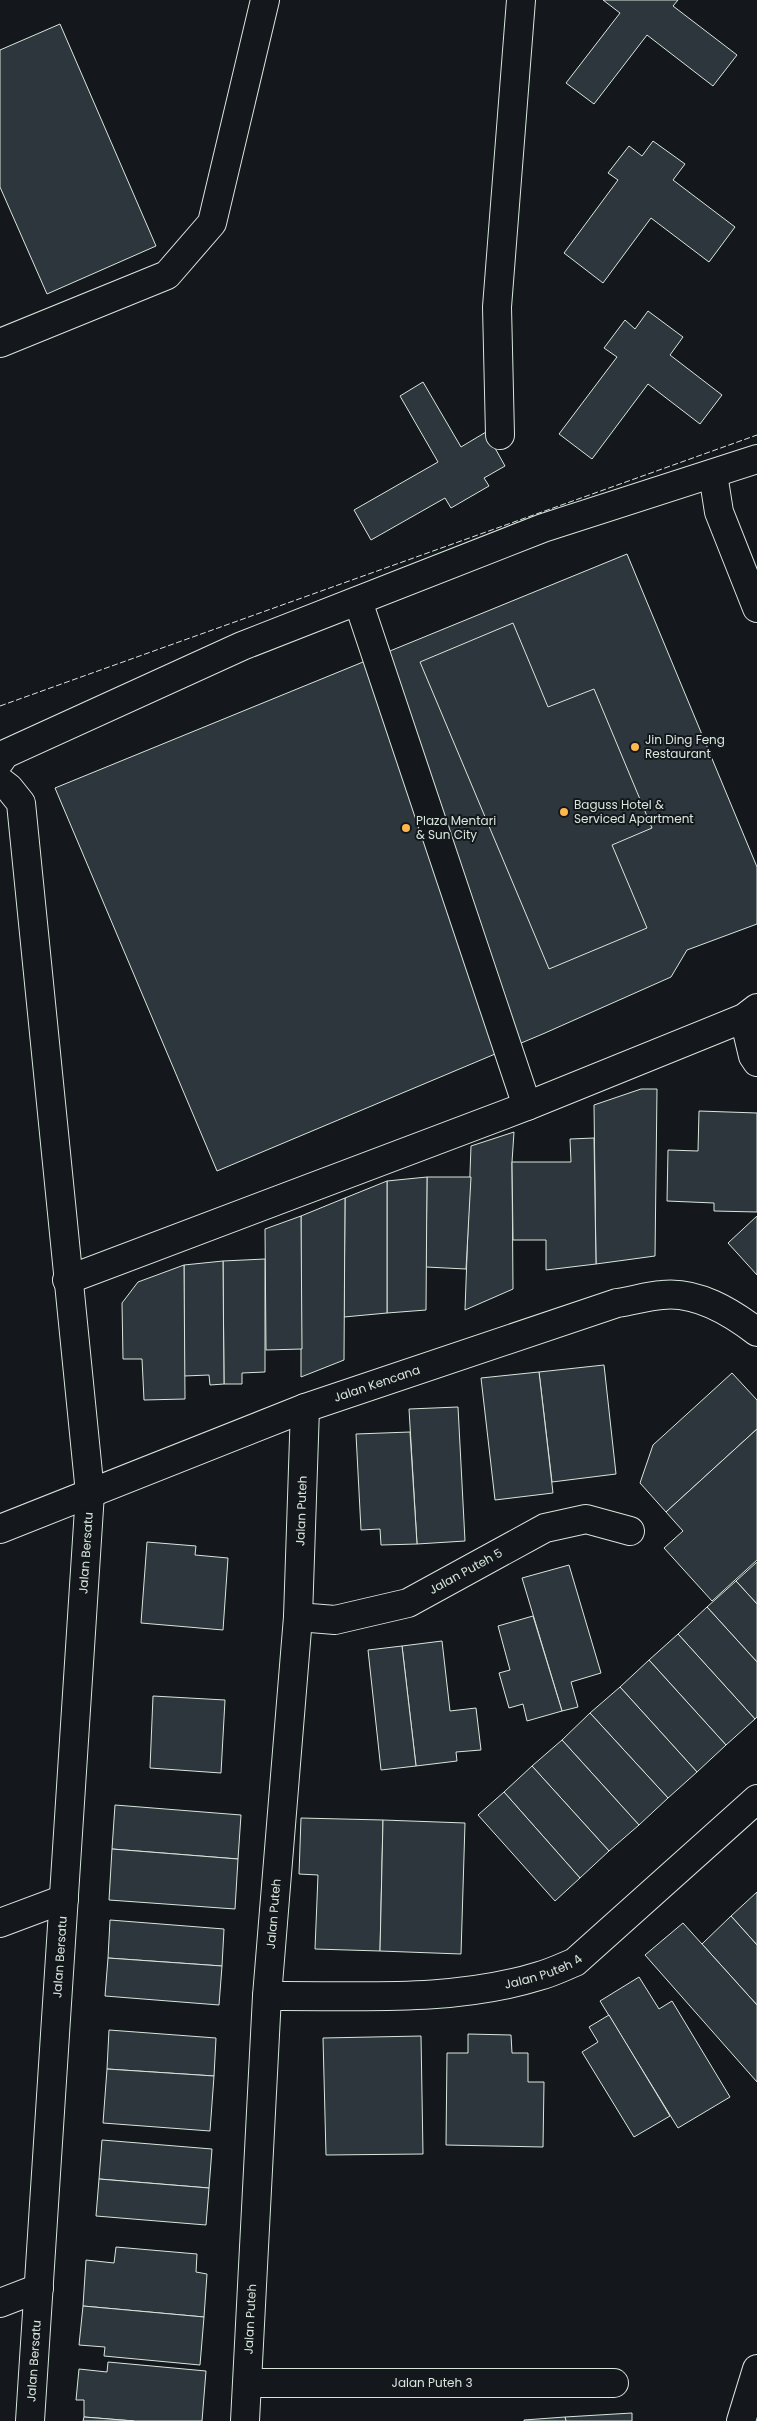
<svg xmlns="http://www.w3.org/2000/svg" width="757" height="2421" viewBox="0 0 757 2421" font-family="Poppins,sans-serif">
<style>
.building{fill:#2c363c;stroke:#d8e6dc}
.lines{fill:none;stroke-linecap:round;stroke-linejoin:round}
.minor-casing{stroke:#d8e6dc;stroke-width:30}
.minor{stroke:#14181c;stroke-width:28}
.fence{stroke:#d8e6dc;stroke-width:1;stroke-dasharray:6 2.5;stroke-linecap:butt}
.poi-dot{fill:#ffb74d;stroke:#14181c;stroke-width:2}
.labels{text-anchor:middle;stroke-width:4;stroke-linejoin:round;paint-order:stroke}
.poi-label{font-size:12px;fill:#d8e6dc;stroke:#14181c;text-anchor:start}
.street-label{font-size:12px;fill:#d8e6dc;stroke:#14181c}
</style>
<rect width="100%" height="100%" fill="#14181c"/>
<g class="building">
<polygon points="603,0 678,0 673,6 737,55 713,86 647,35 594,104 566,83 620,13"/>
<polygon points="60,24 156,246 47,294 0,187 0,50"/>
<polygon points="653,141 685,164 673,180 735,227 709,262 651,218 603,283 564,253 618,180 608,173 629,146 642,156"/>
<polygon points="648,311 683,337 670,355 722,395 700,424 648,384 592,459 559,434 617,357 604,348 625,320 635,329"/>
<polygon points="423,382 461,447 486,432 505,466 484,478 489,486 451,508 445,498 371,540 354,510 438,462 400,396"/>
<polygon points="627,554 757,867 757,924 687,950 671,977 545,1033 217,1171 55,788"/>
<polygon points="513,623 548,707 594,689 652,828 612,845 647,928 549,969 420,662"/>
<polygon points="641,1089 657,1089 655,1256 596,1264 594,1105"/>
<polygon points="699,1111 757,1113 757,1212 714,1211 714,1203 667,1201 668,1150 698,1151"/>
<polygon points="514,1132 512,1162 513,1289 465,1310 471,1146"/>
<polygon points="594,1138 596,1264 546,1270 546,1240 513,1240 512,1162 571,1162 570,1139"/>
<polygon points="427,1177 471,1177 466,1269 426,1267"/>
<polygon points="427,1177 426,1310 387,1313 387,1181"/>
<polygon points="387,1181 387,1313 344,1317 345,1198"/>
<polygon points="345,1198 344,1360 301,1377 301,1216"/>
<polygon points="301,1216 302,1349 266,1350 265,1229"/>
<polygon points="757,1216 757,1275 728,1243"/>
<polygon points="265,1259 265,1372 242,1373 242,1384 224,1384 223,1261"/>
<polygon points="223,1261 224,1384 210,1385 209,1375 184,1376 184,1265"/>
<polygon points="184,1265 185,1399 144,1400 142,1359 123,1359 122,1303 138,1282"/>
<polygon points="604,1365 616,1474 552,1482 539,1372"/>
<polygon points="539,1372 553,1493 495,1500 481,1378"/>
<polygon points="732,1373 757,1400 757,1429 666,1512 640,1483 653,1445"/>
<polygon points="458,1407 465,1541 417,1544 409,1409"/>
<polygon points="757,1429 757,1560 712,1601 664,1548 683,1531 666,1512"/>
<polygon points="410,1432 417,1544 381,1545 380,1529 361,1530 356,1434"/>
<polygon points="147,1542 196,1546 195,1555 228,1558 223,1630 141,1623"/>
<polygon points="757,1562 757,1604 736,1581"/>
<polygon points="569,1565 601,1673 571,1682 578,1707 562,1711 522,1578"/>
<polygon points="736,1581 757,1604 757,1662 707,1607"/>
<polygon points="707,1607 757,1662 757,1717 755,1719 678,1634"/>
<polygon points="533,1616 562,1711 527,1721 523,1704 509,1708 499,1673 510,1670 498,1626"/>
<polygon points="678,1634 755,1719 726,1745 649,1660"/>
<polygon points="442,1641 450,1711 476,1708 481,1750 456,1752 457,1761 416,1766 402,1646"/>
<polygon points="402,1646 416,1766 381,1770 368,1650"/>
<polygon points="649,1660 726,1745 697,1772 620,1687"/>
<polygon points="620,1687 697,1772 668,1798 590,1713"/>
<polygon points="153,1696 225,1700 221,1773 150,1768"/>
<polygon points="590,1713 668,1798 639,1825 562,1740"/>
<polygon points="562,1740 639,1825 609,1851 532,1766"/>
<polygon points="532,1766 609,1851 580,1878 504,1792"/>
<polygon points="504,1792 580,1878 555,1901 478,1815"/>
<polygon points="115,1805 241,1815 238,1859 112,1849"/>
<polygon points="301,1818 383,1820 380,1951 315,1949 318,1875 299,1874"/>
<polygon points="383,1820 465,1823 461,1954 380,1951"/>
<polygon points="112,1849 238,1859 235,1909 109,1900"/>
<polygon points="757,1892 757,1945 731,1916"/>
<polygon points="731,1916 757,1945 757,2005 702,1944"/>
<polygon points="110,1920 224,1929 222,1966 108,1958"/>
<polygon points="683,1923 757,2005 757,2082 645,1955"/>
<polygon points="108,1958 222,1966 219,2005 105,1996"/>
<polygon points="639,1977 659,2009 672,2001 730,2097 678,2128 600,2001"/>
<polygon points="609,2015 670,2116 634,2137 582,2052 598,2042 589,2027"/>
<polygon points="109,2030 216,2038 214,2076 107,2069"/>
<polygon points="468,2034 511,2035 512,2053 528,2053 528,2082 544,2082 543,2147 446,2145 447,2053 468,2053"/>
<polygon points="421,2036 423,2154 326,2155 323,2038"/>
<polygon points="107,2069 214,2076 210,2131 103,2123"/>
<polygon points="102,2140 212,2149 209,2188 99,2179"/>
<polygon points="99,2179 209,2188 206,2225 96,2216"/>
<polygon points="116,2247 197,2254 196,2272 207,2274 204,2317 83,2306 86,2260 114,2263"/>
<polygon points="83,2306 204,2317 200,2365 104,2356 105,2347 79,2345"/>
<polygon points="108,2362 206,2371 202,2421 134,2421 84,2417 84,2400 76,2400 79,2369 107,2372"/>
<polygon points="632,2413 632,2421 566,2421 565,2417"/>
<polygon points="84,2417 134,2421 83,2421"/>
<polygon points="565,2417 566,2421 524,2421 524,2420"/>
</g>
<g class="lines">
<defs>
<g id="minor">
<polyline points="0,343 167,275 212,223 265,0"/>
<polyline points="500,435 497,307 521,0"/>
<polyline points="713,474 719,512 757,608"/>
<polyline points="358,601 527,1106"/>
<polyline points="0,761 5,754 242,646 543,528 757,459"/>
<polyline points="0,781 9,788 21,803 90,1493 30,2421"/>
<polyline points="744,1018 753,1056 757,1062"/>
<polyline points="67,1280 527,1106 744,1018 757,1008"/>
<path id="s1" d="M0,1529L305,1408L617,1303C632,1301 647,1296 662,1295C697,1291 731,1312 757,1332"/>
<path id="s2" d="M298,1617L335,1620L408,1603L545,1528L586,1519L630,1531"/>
<polyline points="0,1923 64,1899"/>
<path id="s3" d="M267,1996C356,1995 453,2003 539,1976C551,1973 563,1967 575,1962L757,1799"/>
<polyline points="0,2303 39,2288"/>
<path id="s4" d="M248,2383H614"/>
<path id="s5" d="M245,2421L267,1996L298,1617L305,1408"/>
<polyline points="741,2421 757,2369"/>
</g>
</defs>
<use href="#minor" class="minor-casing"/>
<use href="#minor" class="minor"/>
<polyline class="fence" points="0,706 757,435"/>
</g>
<g class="poi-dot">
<circle cx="635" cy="747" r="5"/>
<circle cx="564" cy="812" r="5"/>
<circle cx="406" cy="828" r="5"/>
</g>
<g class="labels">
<g class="poi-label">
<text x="645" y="744">Jin Ding Feng<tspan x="645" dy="14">Restaurant</tspan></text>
<text x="574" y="809">Baguss Hotel &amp;<tspan x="574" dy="14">Serviced Apartment</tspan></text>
<text x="416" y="825">Plaza Mentari<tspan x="416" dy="14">&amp; Sun City</tspan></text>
</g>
<g class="street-label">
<text dy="4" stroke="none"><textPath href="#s1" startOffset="404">Jalan Kencana</textPath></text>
<text dy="4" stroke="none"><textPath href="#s5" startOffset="912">Jalan Puteh</textPath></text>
<text transform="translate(86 1553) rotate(-86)" y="4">Jalan Bersatu</text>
<text dy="4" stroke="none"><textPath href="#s2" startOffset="178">Jalan Puteh 5</textPath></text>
<text dy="4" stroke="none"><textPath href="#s5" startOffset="508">Jalan Puteh</textPath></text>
<text transform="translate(60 1957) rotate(-86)" y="4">Jalan Bersatu</text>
<text dy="4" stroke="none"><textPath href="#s3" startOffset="279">Jalan Puteh 4</textPath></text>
<text dy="4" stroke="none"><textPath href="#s5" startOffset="102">Jalan Puteh</textPath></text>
<text transform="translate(34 2361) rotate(-86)" y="4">Jalan Bersatu</text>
<text dy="4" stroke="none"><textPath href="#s4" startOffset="184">Jalan Puteh 3</textPath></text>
</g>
</g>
</svg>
